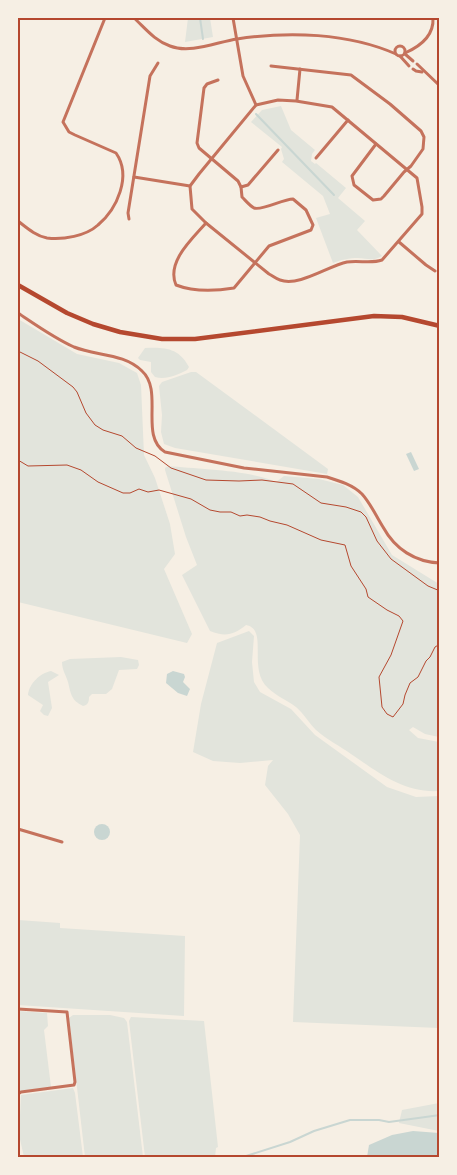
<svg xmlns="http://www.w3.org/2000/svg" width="457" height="1175" viewBox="0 0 457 1175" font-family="Barlow,sans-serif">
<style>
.green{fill:#e2e4dc}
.water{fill:#c9d6d2}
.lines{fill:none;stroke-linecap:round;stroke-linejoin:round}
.stream{stroke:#c9d6d2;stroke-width:2}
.path{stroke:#b5482f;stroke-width:1}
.minor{stroke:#c5725c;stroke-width:3}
.secondary{stroke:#b5482f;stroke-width:4.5}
.neatline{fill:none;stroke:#b5482f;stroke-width:2}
</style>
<rect width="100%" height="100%" fill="#f6efe4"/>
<g class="green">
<polygon points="188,18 210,18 213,37 185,42"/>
<path d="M281,106L291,130L315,150L312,154L311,161L315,164L316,163L346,188L338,198L365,221L357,230L382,256C373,262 367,258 358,258C350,258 340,260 333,263L316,218L330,214L323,196L282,162L284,159L281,149L282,147L251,122L262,110Z"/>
<polygon points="18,319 77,354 119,363 137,373 141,385 144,455 155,478 170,524 175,554 164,569 192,634 187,643 18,602"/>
<path d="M145,348C165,347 179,348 189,367L187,370C177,375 166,380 155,377L151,372V362L140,360L138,358Z"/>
<polygon points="191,372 196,372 328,469 327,474 175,448 164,444 161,432 162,415 159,386 162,382"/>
<path d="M168,466C198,469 250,470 276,482L284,476L319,479L343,485L358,497L392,555L439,584V737L425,734L413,727L409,730L418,738L439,742V791C404,793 379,773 351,754C340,746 326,739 316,730C309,723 304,714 296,707C287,700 276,696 268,688C247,669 269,629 246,625C234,635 225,637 210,631L182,575L197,565L186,537L165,470V468Z"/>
<polygon points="249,631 254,636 252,662 254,682 260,692 291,709 315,735 387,787 416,797 439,796 439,1028 293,1022 300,835 288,814 265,785 268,766 273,760 240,763 213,761 193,752 201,704 217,643"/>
<path d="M121,657L138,660L139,665L137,669L119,670L112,689L106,694H92L89,697C89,702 88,705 83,706C71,700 71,694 68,682C66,675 62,670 62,662L70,659Z"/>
<path d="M51,671L59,675L48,682L52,708L48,716L44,715L40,711L43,705L28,695C29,684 40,673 51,671Z"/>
<polygon points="18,920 60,923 60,928 185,936 184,1016 18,1005"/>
<polygon points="18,1011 47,1013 48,1026 44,1030 51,1087 19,1091 18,1089"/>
<polygon points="73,1015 110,1015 124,1018 127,1022 143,1157 85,1157 69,1018"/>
<polygon points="131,1017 204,1021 218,1147 216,1148 215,1157 145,1157 129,1021"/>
<polygon points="73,1088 75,1093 83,1157 24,1157 19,1135 21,1095"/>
<polygon points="439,1103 439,1131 399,1123 402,1110"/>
</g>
<g class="water">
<polygon points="411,452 419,469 414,471 406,454"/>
<polygon points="173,671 184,674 185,677 183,682 190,689 187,696 178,693 166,683 167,674"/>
<circle cx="102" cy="832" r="8"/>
<polygon points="413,1131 439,1133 439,1157 367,1157 369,1145 392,1135"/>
</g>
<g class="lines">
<g class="stream">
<polyline points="200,18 203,39"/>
<polyline points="256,114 334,195"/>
<polyline points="240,1158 290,1142 314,1131 350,1120 379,1120 389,1122 440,1115"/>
</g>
<g class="path">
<polyline points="18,351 38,361 73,387 77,392 86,413 95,425 103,430 122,436 136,448 155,456 171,468 206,480 239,481 262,480 293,484 321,503 346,507 361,512 366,517 377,541 391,559 428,586 440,591"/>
<polyline points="18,460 28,466 67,465 81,470 98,482 123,493 130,493 139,489 148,492 159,490 191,499 210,510 220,512 231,512 240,516 247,515 260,517 270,521 287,525 321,540 345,545 351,566 366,589 368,597 387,610 399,616 403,621 391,655 379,677 382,707 387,714 393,717 403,704 405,695 410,683 418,677 426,661 430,657 435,647 440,644"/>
</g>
<g class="minor">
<path d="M134,18C145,28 155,41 170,46C190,54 217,42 237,39C289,31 348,33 396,54"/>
<polyline points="233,18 243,76 256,105"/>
<circle cx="400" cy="51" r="5"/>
<path d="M405,53C421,46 434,36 433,18"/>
<polyline points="405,54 413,61"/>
<polyline points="400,56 409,66"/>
<polyline points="417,64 440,86"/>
<polyline points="271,66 351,75 390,104 421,131 424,137 423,149 411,166 404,172 384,196 381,199 373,200 354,185 352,176 376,144"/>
<polyline points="413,69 416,71 422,72"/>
<path d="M278,100L296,101L332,107L417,178L422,207V214L382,260C371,264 359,260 347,262C328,266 299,287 280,280C276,279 273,276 269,274L206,223L192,209L190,186L199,174L256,105Z"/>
<polyline points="297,100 300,69"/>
<polyline points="316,158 348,120"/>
<polyline points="134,177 190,186"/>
<polyline points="241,187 248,185 278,150"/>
<polyline points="129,219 128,213 150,76 158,63"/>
<path d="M18,221C27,228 36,236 47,238C63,240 86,236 98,225C117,209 132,176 116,153L75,135L69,132L63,122L105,18"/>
<path d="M206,223C192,239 166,262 176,285C194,292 216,291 234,288L269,246L311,230L313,225L306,210L293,199C283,199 262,211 254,208C250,206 246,201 242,197L241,187L238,181L199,148L197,143L204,88L207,84L218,80"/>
<polyline points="399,242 426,265 435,271"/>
<path d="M18,313C36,325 54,338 74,347C96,356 124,353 142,371C164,391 139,436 165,452L244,468L327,477C340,481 353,485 362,494C371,504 376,516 383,527C395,549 415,562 440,563"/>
<polyline points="18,829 62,842"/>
<polyline points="18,1009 67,1012 75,1082 74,1085 21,1092 18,1094"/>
<polyline points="18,1123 18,1133"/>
</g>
<polyline class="secondary" points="18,285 67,313 93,324 120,332 162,339 195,339 374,316 402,317 440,326"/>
</g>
<rect width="457" height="1175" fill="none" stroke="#f6efe4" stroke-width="38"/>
<rect x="19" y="19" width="419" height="1137" class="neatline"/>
</svg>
